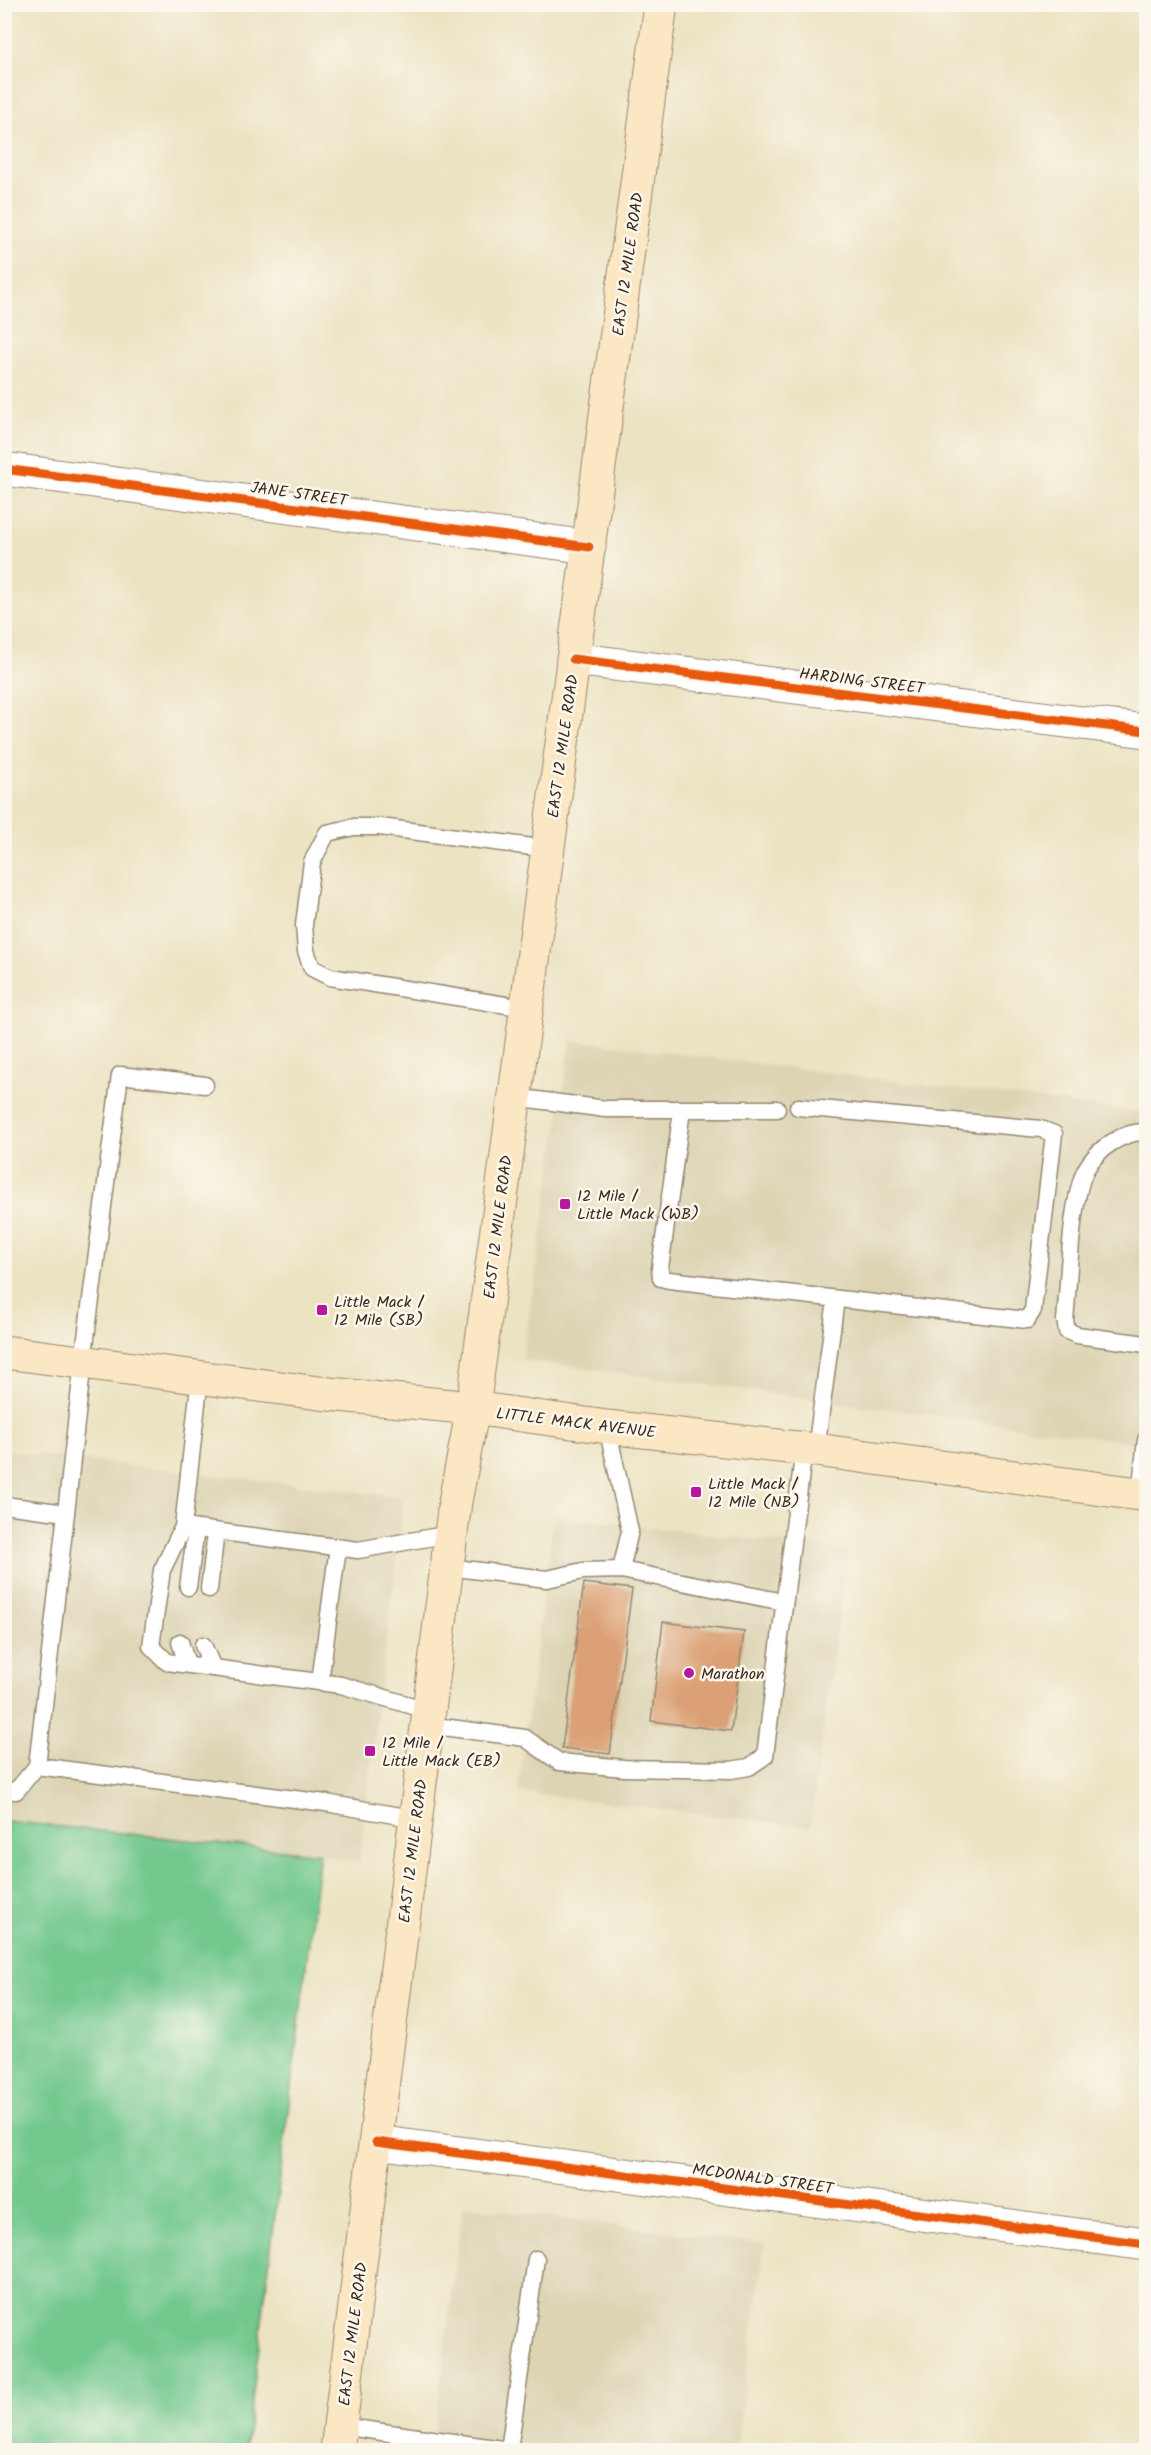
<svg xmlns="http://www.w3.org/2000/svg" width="1151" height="2455" viewBox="0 0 1151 2455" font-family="Kalam,sans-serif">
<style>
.built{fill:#ddd4b4}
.green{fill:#72c88d;stroke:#567956;stroke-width:1.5}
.building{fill:#dba074}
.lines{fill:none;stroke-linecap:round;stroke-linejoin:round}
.lane-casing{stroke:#948670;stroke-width:19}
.street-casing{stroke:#948670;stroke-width:35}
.secondary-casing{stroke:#948670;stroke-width:35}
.lane{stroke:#fff;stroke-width:16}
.street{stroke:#fff;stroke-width:33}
.secondary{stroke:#fbe7c3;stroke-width:33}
.cycleway-casing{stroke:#fbf7ec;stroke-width:13}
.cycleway{stroke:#e8590c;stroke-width:9}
.poi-dot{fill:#b5179e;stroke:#fbf7ec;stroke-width:2}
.labels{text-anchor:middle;stroke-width:5;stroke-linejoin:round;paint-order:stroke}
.street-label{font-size:16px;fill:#3b2a1e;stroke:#fbf7ec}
.poi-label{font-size:16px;fill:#3b2a1e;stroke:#fbf7ec;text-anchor:start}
</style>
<rect width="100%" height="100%" fill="#fbf7ec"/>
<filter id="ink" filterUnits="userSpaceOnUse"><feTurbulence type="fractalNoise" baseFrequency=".0167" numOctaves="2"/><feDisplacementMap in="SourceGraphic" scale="12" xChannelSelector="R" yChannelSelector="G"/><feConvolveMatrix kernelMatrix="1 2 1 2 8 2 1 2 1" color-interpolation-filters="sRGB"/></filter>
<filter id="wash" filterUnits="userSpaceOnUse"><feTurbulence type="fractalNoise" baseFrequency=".008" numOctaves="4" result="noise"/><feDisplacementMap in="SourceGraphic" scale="24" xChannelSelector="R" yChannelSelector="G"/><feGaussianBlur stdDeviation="1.35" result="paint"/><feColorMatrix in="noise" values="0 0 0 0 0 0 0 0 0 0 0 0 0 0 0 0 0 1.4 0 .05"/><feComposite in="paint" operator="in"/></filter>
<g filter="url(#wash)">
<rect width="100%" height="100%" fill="#ece3c2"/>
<g class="built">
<polygon points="571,1040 1146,1113 1146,1444 522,1360"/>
<polygon points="5,1451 404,1497 359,1863 320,1854 5,1821"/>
<polygon points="554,1516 848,1550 810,1827 518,1792"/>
<polygon points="463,2206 765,2244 736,2450 432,2450"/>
</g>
<polygon class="green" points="5,1821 320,1854 246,2450 60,2450 5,2445"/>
<g id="blocks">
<g class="building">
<polygon points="584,1583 632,1589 610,1754 562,1748"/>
<polygon points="663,1622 744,1632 731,1731 651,1721"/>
</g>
</g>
</g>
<g filter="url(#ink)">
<use href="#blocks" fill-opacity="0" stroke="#948670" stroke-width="1.5"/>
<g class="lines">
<defs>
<g id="lane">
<polyline points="525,1008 330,977 312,968 306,951 304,925 312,862 327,833 354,827 380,827 548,849"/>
<polyline points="514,1097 606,1109 777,1109"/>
<polyline points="682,1110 660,1268 661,1278 669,1280 1027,1320 1033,1310 1054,1134 1041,1129 798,1107"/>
<path d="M1146,1132C1123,1131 1097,1149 1086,1169C1070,1200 1069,1283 1065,1320L1067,1331L1077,1335L1146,1344"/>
<polyline points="200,1377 183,1527 162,1570 151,1646 167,1662 341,1685 430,1711"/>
<polyline points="607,1427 630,1531 621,1570"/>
<polyline points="816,1450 836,1299"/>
<polyline points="1140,1494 1146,1440"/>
<polyline points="4,1505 66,1513 83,1361 120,1075 205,1085"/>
<polyline points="66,1513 37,1766 326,1803 417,1819"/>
<polyline points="183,1527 358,1550 451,1534"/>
<polyline points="447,1567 547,1579 583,1571 621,1570 784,1602"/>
<polyline points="188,1587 196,1529"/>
<polyline points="209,1589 216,1532"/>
<polyline points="180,1642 187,1664"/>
<polyline points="203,1645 213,1668"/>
<polyline points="320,1682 338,1547"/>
<polyline points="428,1725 525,1738 559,1762 624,1768 731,1770 749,1767 765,1756 804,1449"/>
<polyline points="4,1790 16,1791 37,1766"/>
<polyline points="340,2426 509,2450"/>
<polyline points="509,2450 536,2259"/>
</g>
<g id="street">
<polyline points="4,469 589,547"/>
<polyline points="573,659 1146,731"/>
<polyline points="376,2142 1146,2244"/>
</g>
<g id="secondary">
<polyline points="4,1352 319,1393 473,1408 607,1427 816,1450 1146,1495"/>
<polyline points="337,2450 455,1502 473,1408 661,4"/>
</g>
</defs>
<use href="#lane" class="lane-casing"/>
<use href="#street" class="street-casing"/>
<use href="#secondary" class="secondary-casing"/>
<use href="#lane" class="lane"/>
<use href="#street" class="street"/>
<use href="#secondary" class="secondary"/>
<defs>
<g id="cycleway">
<polyline points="4,469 589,547"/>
<polyline points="573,659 1146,731"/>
<polyline points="376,2142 1146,2244"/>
</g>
</defs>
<use href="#cycleway" class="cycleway-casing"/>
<use href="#cycleway" class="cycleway"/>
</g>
</g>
<g class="poi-dot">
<rect x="559" y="1198" width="12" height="12" rx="3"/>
<rect x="316" y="1304" width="12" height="12" rx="3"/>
<rect x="690" y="1486" width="12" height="12" rx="3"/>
<circle cx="689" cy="1673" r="6"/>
<rect x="364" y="1745" width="12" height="12" rx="3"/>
</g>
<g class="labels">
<g class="street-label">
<text transform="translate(627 264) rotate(-82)" y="6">EAST 12 MILE ROAD</text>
<text transform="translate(299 493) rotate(8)" y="6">JANE STREET</text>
<text transform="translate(862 680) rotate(7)" y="6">HARDING STREET</text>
<text transform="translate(562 746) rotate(-82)" y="6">EAST 12 MILE ROAD</text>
<text transform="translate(497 1227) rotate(-83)" y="6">EAST 12 MILE ROAD</text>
<text transform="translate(576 1422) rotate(7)" y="6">LITTLE MACK AVENUE</text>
<text transform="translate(412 1851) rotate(-83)" y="6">EAST 12 MILE ROAD</text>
<text transform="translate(763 2178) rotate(8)" y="6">MCDONALD STREET</text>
<text transform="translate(352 2334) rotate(-83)" y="6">EAST 12 MILE ROAD</text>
</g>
<g class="poi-label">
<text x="577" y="1201">12 Mile /<tspan x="577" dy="18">Little Mack (WB)</tspan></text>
<text x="334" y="1307">Little Mack /<tspan x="334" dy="18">12 Mile (SB)</tspan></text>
<text x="708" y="1489">Little Mack /<tspan x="708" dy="18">12 Mile (NB)</tspan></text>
<text x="701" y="1679">Marathon</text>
<text x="382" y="1748">12 Mile /<tspan x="382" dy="18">Little Mack (EB)</tspan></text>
</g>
</g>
<rect width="1151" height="2455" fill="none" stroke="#fbf7ec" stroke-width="24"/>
</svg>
